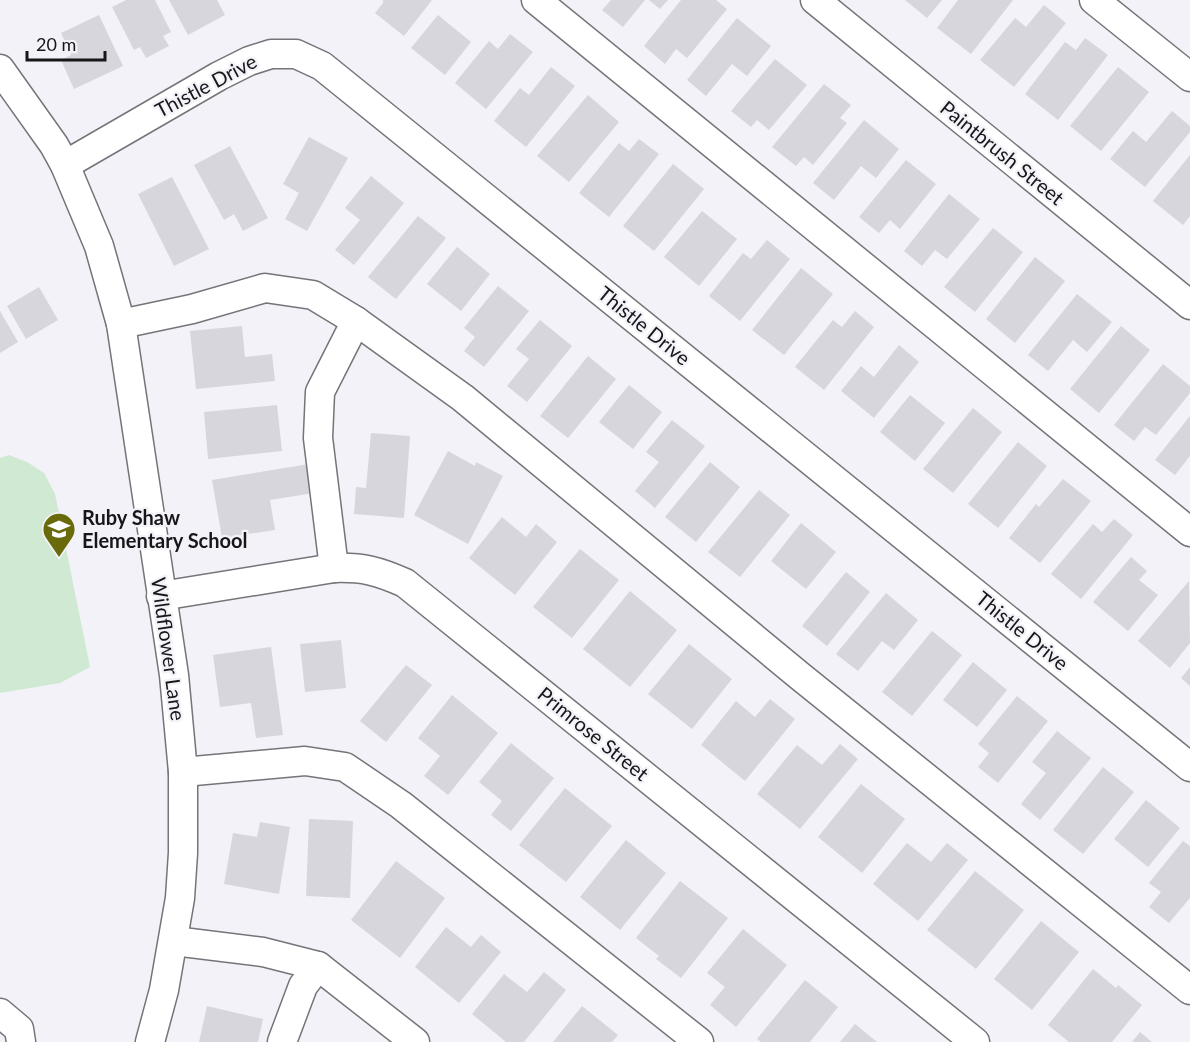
<svg xmlns="http://www.w3.org/2000/svg" width="1190" height="1042" viewBox="0 0 1190 1042" font-family="Lato,sans-serif">
<style>
.green{fill:#cfe9d2}
.building{fill:#d7d6dc}
.lines{fill:none;stroke-linecap:round;stroke-linejoin:round}
.minor-casing{stroke:#747479;stroke-width:31}
.minor{stroke:#fff;stroke-width:28}
.labels{text-anchor:middle;stroke-width:4.5;stroke-linejoin:round;paint-order:stroke}
.street-label{font-size:20px;fill:#171719;stroke:#f2f2f8}
.poi-label{font-size:20px;font-weight:bold;fill:#171719;stroke:#f2f2f8;text-anchor:start}
</style>
<rect width="100%" height="100%" fill="#f2f2f8"/>
<polygon class="green" points="9,455 27,462 44,473 55,494 90,667 60,683 0,693 0,458"/>
<g class="building">
<polygon points="126,0 155,0 171,32 163,36 169,46 146,58 140,47 134,50 112,7"/>
<polygon points="169,0 217,0 225,15 188,35"/>
<polygon points="383,0 432,0 404,36 375,13 383,3"/>
<polygon points="611,0 645,0 623,27 602,10"/>
<polygon points="649,0 668,0 660,9"/>
<polygon points="681,0 716,0 727,9 687,58 676,49 665,64 644,46"/>
<polygon points="905,0 942,0 927,18"/>
<polygon points="958,0 1013,0 971,54 937,28"/>
<polygon points="1044,5 1066,23 1014,87 980,60 1015,18 1026,27"/>
<polygon points="99,15 123,66 74,89 61,60 71,55 61,33"/>
<polygon points="438,15 471,42 445,75 411,48"/>
<polygon points="737,18 771,46 747,76 732,64 706,96 687,80"/>
<polygon points="510,34 533,52 486,109 455,83 489,41 498,49"/>
<polygon points="1085,38 1108,55 1058,120 1025,94 1065,42 1076,50"/>
<polygon points="775,59 807,85 769,130 757,120 751,127 731,111"/>
<polygon points="551,67 575,86 526,147 494,121 520,88 529,95"/>
<polygon points="1118,67 1149,92 1101,151 1070,126"/>
<polygon points="824,84 851,105 840,118 847,123 813,165 804,157 796,166 772,147"/>
<polygon points="588,95 619,122 569,182 537,156"/>
<polygon points="1172,111 1190,126 1190,132 1145,187 1110,159 1133,131 1146,142"/>
<polygon points="864,120 899,149 876,178 861,166 834,200 813,183"/>
<polygon points="309,137 348,158 307,231 285,219 299,193 283,184"/>
<polygon points="639,139 659,154 609,217 579,193 619,143 629,151"/>
<polygon points="230,146 268,218 243,231 234,214 224,220 194,165"/>
<polygon points="1190,155 1190,216 1183,225 1153,201"/>
<polygon points="906,160 936,184 900,229 890,220 879,233 859,217"/>
<polygon points="673,164 704,189 654,251 623,226"/>
<polygon points="371,176 404,203 354,265 335,250 360,220 345,208"/>
<polygon points="172,177 209,249 174,266 138,194"/>
<polygon points="949,194 980,219 947,259 935,250 922,266 904,251"/>
<polygon points="702,211 737,239 699,286 664,257"/>
<polygon points="418,216 446,238 396,299 368,277"/>
<polygon points="993,228 1023,252 975,312 944,287"/>
<polygon points="767,240 790,259 740,321 709,296 743,253 751,259"/>
<polygon points="457,247 490,274 461,311 427,284"/>
<polygon points="1035,257 1065,281 1015,343 986,319"/>
<polygon points="801,268 833,294 784,355 752,330"/>
<polygon points="498,286 529,311 484,367 464,351 475,337 464,328"/>
<polygon points="39,287 58,320 26,339 7,306"/>
<polygon points="1077,294 1112,322 1087,352 1073,340 1048,371 1028,355"/>
<polygon points="0,311 18,342 0,353"/>
<polygon points="855,311 874,327 824,390 795,367 833,320 842,327"/>
<polygon points="540,320 572,346 527,402 507,386 529,359 516,349"/>
<polygon points="242,326 245,357 272,354 275,381 196,389 190,331"/>
<polygon points="1121,326 1150,350 1099,413 1070,389"/>
<polygon points="899,345 919,362 874,418 841,391 861,366 874,377"/>
<polygon points="588,356 616,379 568,438 540,416"/>
<polygon points="1163,364 1190,386 1190,393 1156,435 1145,427 1134,441 1114,425"/>
<polygon points="629,385 662,412 633,449 599,422"/>
<polygon points="910,395 945,423 915,461 880,432"/>
<polygon points="277,405 282,451 208,459 204,412"/>
<polygon points="973,408 1002,432 953,493 923,469"/>
<polygon points="1190,416 1190,456 1175,475 1155,460"/>
<polygon points="672,420 705,446 655,508 635,491 659,462 646,452"/>
<polygon points="371,433 410,436 404,518 354,514 356,487 366,488"/>
<polygon points="1018,442 1047,466 998,528 968,504"/>
<polygon points="448,451 475,466 476,462 503,476 468,544 414,515"/>
<polygon points="710,462 740,487 696,542 665,517"/>
<polygon points="309,464 314,493 270,500 275,530 222,538 212,480"/>
<polygon points="1063,479 1091,501 1040,563 1009,538 1036,504 1039,507"/>
<polygon points="759,490 790,515 740,577 708,552"/>
<polygon points="502,517 526,537 536,524 557,542 515,595 469,558"/>
<polygon points="1114,519 1133,535 1081,599 1051,574 1093,524 1102,532"/>
<polygon points="801,523 836,552 806,589 771,561"/>
<polygon points="580,549 619,580 572,638 533,607"/>
<polygon points="1131,557 1147,571 1139,580 1158,595 1128,631 1093,602"/>
<polygon points="846,572 870,592 827,646 802,626"/>
<polygon points="1189,581 1190,643 1170,668 1138,641"/>
<polygon points="630,591 677,630 630,687 583,649"/>
<polygon points="886,593 918,620 894,650 882,641 858,671 836,654"/>
<polygon points="932,631 962,655 912,716 882,692"/>
<polygon points="341,640 346,688 305,692 300,644"/>
<polygon points="689,644 732,679 692,729 648,694"/>
<polygon points="271,647 283,735 256,738 251,703 220,707 213,655"/>
<polygon points="973,662 1007,690 977,727 943,700"/>
<polygon points="406,665 432,685 386,742 360,721"/>
<polygon points="1190,667 1190,686 1181,678"/>
<polygon points="452,695 498,733 448,795 424,776 440,756 418,738"/>
<polygon points="1017,696 1048,721 998,783 978,767 989,753 978,744"/>
<polygon points="770,699 795,719 745,781 701,745 736,701 755,717"/>
<polygon points="1057,731 1091,758 1040,820 1021,804 1046,773 1032,762"/>
<polygon points="511,743 554,778 511,831 491,815 502,801 479,782"/>
<polygon points="840,744 858,759 800,829 757,794 797,745 822,765"/>
<polygon points="1103,767 1134,792 1083,854 1053,830"/>
<polygon points="861,784 905,819 862,873 818,837"/>
<polygon points="565,788 612,826 566,882 519,845"/>
<polygon points="1146,800 1180,828 1148,867 1114,839"/>
<polygon points="309,819 353,821 350,898 306,896"/>
<polygon points="260,822 290,827 279,894 224,884 233,833 257,837"/>
<polygon points="626,840 666,873 620,930 580,897"/>
<polygon points="1183,841 1190,846 1190,898 1169,923 1149,907 1161,892 1149,883"/>
<polygon points="907,843 931,862 947,843 968,860 918,921 873,884"/>
<polygon points="396,861 445,898 400,958 351,920"/>
<polygon points="975,871 1024,910 976,969 927,930"/>
<polygon points="680,881 728,918 681,978 656,959 659,956 636,938"/>
<polygon points="1041,921 1079,952 1032,1010 994,979"/>
<polygon points="446,927 471,947 481,935 501,952 459,1003 415,967"/>
<polygon points="743,929 787,965 736,1027 710,1005 725,987 707,973"/>
<polygon points="1093,969 1116,988 1118,985 1142,1005 1112,1042 1069,1042 1048,1025"/>
<polygon points="544,972 566,990 524,1042 506,1042 472,1014 504,974 527,992"/>
<polygon points="805,980 838,1007 810,1042 761,1042 757,1039"/>
<polygon points="207,1006 263,1019 258,1042 199,1042"/>
<polygon points="582,1006 618,1035 612,1042 553,1042"/>
<polygon points="855,1024 877,1042 840,1042"/>
<polygon points="1140,1032 1152,1042 1132,1042"/>
</g>
<g class="lines">
<defs>
<g id="minor">
<polyline points="536,0 1190,532"/>
<polyline points="815,0 1190,305"/>
<polyline points="1094,0 1190,77"/>
<polyline points="0,69 54,145 65,165 99,246 121,324 174,675 183,772 183,853 180,898 164,990 150,1042"/>
<polyline points="65,165 219,76 249,61 271,54 296,54 322,66 1190,767"/>
<polyline points="121,324 192,309 265,288 313,295 356,321 463,398 801,677 1190,990"/>
<polyline points="334,568 318,438 320,392 356,321"/>
<path d="M161,596L334,568C363,567 378,571 405,583L975,1042"/>
<polyline points="183,772 305,761 345,767 401,805 699,1042"/>
<polyline points="174,941 263,952 318,966 415,1042"/>
<polyline points="0,1013 19,1029 21,1042"/>
<polyline points="282,1042 303,986 318,966"/>
</g>
</defs>
<use href="#minor" class="minor-casing"/>
<use href="#minor" class="minor"/>
</g>
<defs>
<symbol id="school-pin" viewBox="-11 -11 22 30"><path d="M0 17L-7.5 6A9.5 9.5 0 1 1 7.5 6Z" fill="#696a0a" stroke="#f2f2f8"/><path d="M0-5L7-2L0 1L-7-2ZM-4 1L0 2.5L4 1V4Q0 6-4 4Z" fill="#fff"/></symbol>
</defs>
<g fill-rule="evenodd">
<use href="#school-pin" x="40" y="510" width="38" height="52"/>
</g>
<g class="labels">
<g class="street-label">
<text transform="translate(206 86) rotate(-28)" y="7">Thistle Drive</text>
<text transform="translate(1002 153) rotate(39)" y="7">Paintbrush Street</text>
<text transform="translate(644 326) rotate(39)" y="7">Thistle Drive</text>
<text transform="translate(1022 631) rotate(39)" y="7">Thistle Drive</text>
<text transform="translate(168 649) rotate(82)" y="7">Wildflower Lane</text>
<text transform="translate(593 734) rotate(39)" y="7">Primrose Street</text>
</g>
<g class="poi-label">
<text x="82" y="525">Ruby Shaw<tspan x="82" dy="23">Elementary School</tspan></text>
</g>
</g>
<path d="M27 51v9h78v-9" fill="none" stroke="#171719" stroke-width="3"/>
<text x="36" y="51" font-size="18" fill="#171719" stroke="#f2f2f8" stroke-width="4.5" paint-order="stroke">20 m</text>
</svg>
